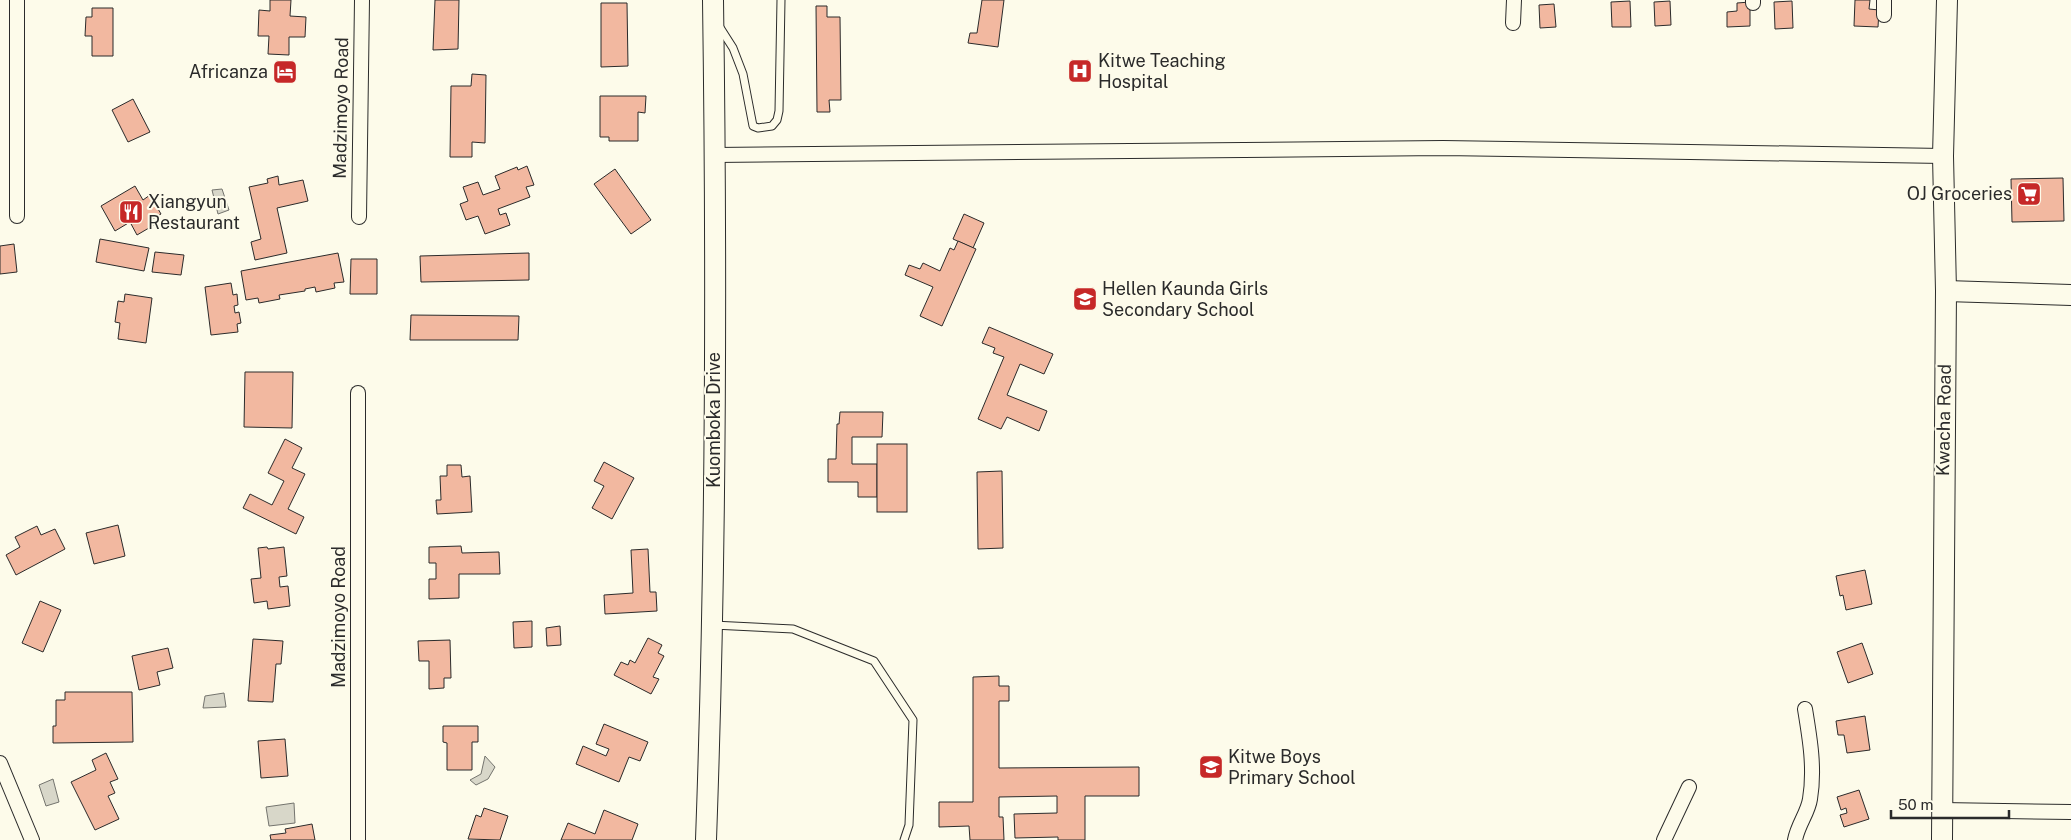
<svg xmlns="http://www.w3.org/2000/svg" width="2071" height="840" viewBox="0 0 2071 840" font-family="'Public Sans',sans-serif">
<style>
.water{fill:#d8d7c9;stroke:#74746e}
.building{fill:#f2b8a0;stroke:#2b2b2b}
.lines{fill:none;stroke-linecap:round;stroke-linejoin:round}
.service-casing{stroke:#2b2b2b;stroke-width:9}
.minor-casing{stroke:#2b2b2b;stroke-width:16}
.secondary-casing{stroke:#2b2b2b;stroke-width:22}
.service{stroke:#fdfbea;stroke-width:7}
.minor{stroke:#fdfbea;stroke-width:14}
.secondary{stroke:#fdfbea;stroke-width:20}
.labels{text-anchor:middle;stroke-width:4;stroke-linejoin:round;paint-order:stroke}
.poi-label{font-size:18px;fill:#2b2b2b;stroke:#fdfbea;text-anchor:start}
.street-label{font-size:18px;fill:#2b2b2b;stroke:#fdfbea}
</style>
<rect width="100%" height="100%" fill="#fdfbea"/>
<g class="water">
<polygon points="222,189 229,210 218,214 212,190"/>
<polygon points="224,693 226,707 203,708 205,696"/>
<polygon points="485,756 495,767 488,779 476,785 470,780 481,774"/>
<polygon points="53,779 59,802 46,806 39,785"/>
<polygon points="294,803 295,823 269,826 266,807"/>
</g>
<g class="building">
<polygon points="270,0 291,0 290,16 306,17 305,37 289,37 289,55 268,54 269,36 258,36 259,10 270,11"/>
<polygon points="435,0 459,0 458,49 433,50"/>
<polygon points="982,0 1004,0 998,47 968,43 970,33 977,33"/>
<polygon points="1855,0 1870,0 1869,9 1879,10 1878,27 1854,26"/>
<polygon points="1630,1 1631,27 1612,27 1611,2"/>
<polygon points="1670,1 1671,25 1655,26 1654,2"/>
<polygon points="1792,1 1793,28 1775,29 1774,2"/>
<polygon points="1750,2 1750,26 1727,27 1727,12 1737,11 1737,3"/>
<polygon points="601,3 627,3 628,66 601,67"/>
<polygon points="1554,4 1556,27 1540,28 1539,5"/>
<polygon points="816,6 827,6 827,17 840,17 841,100 829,100 830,112 817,112"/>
<polygon points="92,8 113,8 113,56 92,56 92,36 85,36 86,17 92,17"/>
<polygon points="472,74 486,75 485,143 472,142 472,157 450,157 451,86 471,86"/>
<polygon points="600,96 646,96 645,113 638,112 638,141 609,141 609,137 600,137"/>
<polygon points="133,99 150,132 128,142 112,110"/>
<polygon points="527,166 534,185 526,187 530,197 498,209 500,215 506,213 510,225 485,234 478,216 466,220 460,204 468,201 463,187 478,182 483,195 500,189 495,176 517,167 518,170"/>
<polygon points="615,169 651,220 631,234 594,184"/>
<polygon points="278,176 279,185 303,180 308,201 277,208 287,253 255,260 251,242 261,239 249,187 268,183 267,179"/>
<polygon points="2063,178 2064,221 2012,222 2011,179"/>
<polygon points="135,186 143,200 150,195 161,214 151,220 154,225 137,235 130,222 115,231 101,206"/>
<polygon points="964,214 984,223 973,248 953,239"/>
<polygon points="100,239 149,248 144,271 96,262"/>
<polygon points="958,241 976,249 942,326 920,316 933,287 905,275 909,265 920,269 923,263 940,271 950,248 954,250"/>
<polygon points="14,244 17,272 0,274 0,246"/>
<polygon points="155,252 184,255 181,275 152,272"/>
<polygon points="338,253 344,282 334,283 335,288 316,292 315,287 305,289 305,291 279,295 280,299 259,303 258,298 246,300 241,271"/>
<polygon points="529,253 529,280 421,282 420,256"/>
<polygon points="351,259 377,259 377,294 350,294"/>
<polygon points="231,283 233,295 237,294 238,305 234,306 235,313 239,312 241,323 237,324 238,332 211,335 205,287"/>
<polygon points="125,294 152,298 146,343 118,339 120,323 115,322 118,301 124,302"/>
<polygon points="411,315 519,316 518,340 410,340"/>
<polygon points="989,327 1053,354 1044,374 1020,364 1007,395 1047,411 1039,431 1007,417 1001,429 978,419 1004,357 993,353 995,348 982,343"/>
<polygon points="245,372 293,372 292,428 244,427"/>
<polygon points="840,412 883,412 882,437 852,437 852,464 877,464 877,497 858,497 858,482 828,482 828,459 836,459 837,424 839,424"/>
<polygon points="285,439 302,448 292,468 305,474 288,509 304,517 296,534 243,508 250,494 272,505 284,481 268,473"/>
<rect x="877" y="444" width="30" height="68"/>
<polygon points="604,462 634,478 612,519 592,508 604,486 594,481"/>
<polygon points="447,465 461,465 462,477 470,476 472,512 437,514 436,500 441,500 440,476 447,476"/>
<polygon points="1002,471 1003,548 978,549 977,472"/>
<polygon points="118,525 125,556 94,564 86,533"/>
<polygon points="37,526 41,535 55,529 65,549 16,575 6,555 20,547 15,537"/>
<polygon points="461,546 462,553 499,552 500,574 459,574 459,598 429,599 429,579 436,579 436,563 429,563 429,547"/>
<polygon points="267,547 268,549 284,547 287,576 279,577 280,587 288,586 290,606 268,609 267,601 254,603 251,579 261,578 258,548"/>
<polygon points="648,549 650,592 656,592 657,611 605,614 604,595 633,593 631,550"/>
<polygon points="1865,570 1872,604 1846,610 1843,595 1840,596 1836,576"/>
<polygon points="40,601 61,610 43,652 22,643"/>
<polygon points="532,621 532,647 514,648 513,622"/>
<polygon points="560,626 561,645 547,646 546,628"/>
<polygon points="648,638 662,645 658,653 664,656 653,677 659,679 651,694 614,675 621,662 628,665 630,660 635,663"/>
<polygon points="253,639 283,641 281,664 276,664 273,702 248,701"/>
<polygon points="450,640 451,678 444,678 444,688 429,689 429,661 419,661 418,641"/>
<polygon points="1862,643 1873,674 1848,683 1837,652"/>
<polygon points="168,648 173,668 157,672 160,685 139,690 132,656"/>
<polygon points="999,676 999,686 1009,686 1009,701 999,701 999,768 1139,767 1139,796 1085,796 1085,840 1058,840 1058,837 1015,838 1014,814 1057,813 1057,796 999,797 999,817 1003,817 1004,840 970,840 969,826 939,827 939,802 973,802 973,677"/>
<polygon points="65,692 132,692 133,742 53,743 53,726 56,726 56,700 65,700"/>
<polygon points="1865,716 1870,750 1847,753 1844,735 1838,735 1836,721"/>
<polygon points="604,724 648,742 640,761 629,757 619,782 576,764 583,746 606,756 609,749 596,744"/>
<polygon points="443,726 478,726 478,742 472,742 472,770 447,770 447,743 443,742"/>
<polygon points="285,739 288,776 261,778 258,741"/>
<polygon points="106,753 118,779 110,782 115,793 108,796 119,819 95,830 71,782 96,770 92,760"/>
<polygon points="1859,790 1869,819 1844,827 1840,815 1847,813 1846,808 1841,810 1837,797"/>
<polygon points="484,808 508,816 500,840 468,839 476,815 481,817"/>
<polygon points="604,810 638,824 632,840 561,840 568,823 595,834"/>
<polygon points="312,824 315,840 271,840 270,835 286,833 285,829"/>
</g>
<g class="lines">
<defs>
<g id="service">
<polyline points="719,26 733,48 743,74 753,126 758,128 772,126 777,120 779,111 781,0"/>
<polyline points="713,625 793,629 874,661 913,720 909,825 904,840"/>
</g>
<g id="minor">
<polyline points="17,0 17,216"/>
<polyline points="1753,0 1753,3"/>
<polyline points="1884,15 1884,0"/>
<polyline points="1513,23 1514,0"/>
<polyline points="715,155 1443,148 1943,156"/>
<polyline points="359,217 362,0"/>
<polyline points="0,763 32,840"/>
<polyline points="1942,810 2071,812"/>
<polyline points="358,840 358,393"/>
<polyline points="1664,840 1689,787"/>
<path d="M1795,840C1798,824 1808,813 1810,799C1815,769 1810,739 1805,709"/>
</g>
<g id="secondary">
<polyline points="1946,291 2071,295"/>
<path d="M706,840C716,560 717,280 713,0"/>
<polyline points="1942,840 1946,291 1943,156 1947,0"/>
</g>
</defs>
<use href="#service" class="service-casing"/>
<use href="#minor" class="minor-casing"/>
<use href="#secondary" class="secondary-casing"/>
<use href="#service" class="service"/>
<use href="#minor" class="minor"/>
<use href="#secondary" class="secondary"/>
</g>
<defs>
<symbol id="hospital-square" viewBox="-11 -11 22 22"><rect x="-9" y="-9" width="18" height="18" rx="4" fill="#c62828" stroke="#fdfbea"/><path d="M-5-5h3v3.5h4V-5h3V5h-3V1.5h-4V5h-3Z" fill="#fff"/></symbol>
<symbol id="hotel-square" viewBox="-11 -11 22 22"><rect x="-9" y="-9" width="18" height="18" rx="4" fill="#c62828" stroke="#fdfbea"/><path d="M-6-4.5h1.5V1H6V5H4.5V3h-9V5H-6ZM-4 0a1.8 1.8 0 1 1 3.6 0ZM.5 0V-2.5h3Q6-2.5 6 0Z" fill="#fff"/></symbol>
<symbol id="supermarket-square" viewBox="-11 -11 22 22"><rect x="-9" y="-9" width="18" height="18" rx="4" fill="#c62828" stroke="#fdfbea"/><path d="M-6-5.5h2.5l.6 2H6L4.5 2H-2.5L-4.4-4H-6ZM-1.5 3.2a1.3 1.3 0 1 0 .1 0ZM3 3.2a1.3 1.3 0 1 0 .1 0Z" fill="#fff"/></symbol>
<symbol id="restaurant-square" viewBox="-11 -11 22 22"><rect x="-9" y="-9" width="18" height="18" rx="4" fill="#c62828" stroke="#fdfbea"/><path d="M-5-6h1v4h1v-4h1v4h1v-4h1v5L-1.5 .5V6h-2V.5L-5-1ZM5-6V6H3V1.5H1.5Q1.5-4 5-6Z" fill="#fff"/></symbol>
<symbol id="school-square" viewBox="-11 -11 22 22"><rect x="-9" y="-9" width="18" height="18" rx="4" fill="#c62828" stroke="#fdfbea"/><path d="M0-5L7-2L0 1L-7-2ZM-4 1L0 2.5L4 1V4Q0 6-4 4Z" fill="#fff"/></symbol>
</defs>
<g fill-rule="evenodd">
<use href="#hospital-square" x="1066" y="57" width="28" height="28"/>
<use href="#hotel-square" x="271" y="58" width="28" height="28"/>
<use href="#supermarket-square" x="2015" y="180" width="28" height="28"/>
<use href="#restaurant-square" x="117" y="198" width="28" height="28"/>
<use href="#school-square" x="1071" y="285" width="28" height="28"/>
<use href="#school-square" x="1197" y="753" width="28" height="28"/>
</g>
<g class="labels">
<g class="poi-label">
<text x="1098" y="67">Kitwe Teaching<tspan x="1098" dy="21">Hospital</tspan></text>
<text x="268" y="78" text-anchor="end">Africanza</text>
<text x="2012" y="200" text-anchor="end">OJ Groceries</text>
<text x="148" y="208">Xiangyun<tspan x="148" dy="21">Restaurant</tspan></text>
<text x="1102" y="295">Hellen Kaunda Girls<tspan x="1102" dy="21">Secondary School</tspan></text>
<text x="1228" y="763">Kitwe Boys<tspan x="1228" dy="21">Primary School</tspan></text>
</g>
<g class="street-label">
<text transform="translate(341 108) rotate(-89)" y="6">Madzimoyo Road</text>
<text transform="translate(714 420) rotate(-90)" y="6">Kuomboka Drive</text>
<text transform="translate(1944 420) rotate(-89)" y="6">Kwacha Road</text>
<text transform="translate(339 617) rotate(-90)" y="6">Madzimoyo Road</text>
</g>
</g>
<path d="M1891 810v8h118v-8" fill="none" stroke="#2b2b2b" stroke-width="2.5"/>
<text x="1898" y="810" font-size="15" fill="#2b2b2b" stroke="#fdfbea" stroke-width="4" paint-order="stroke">50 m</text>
</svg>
